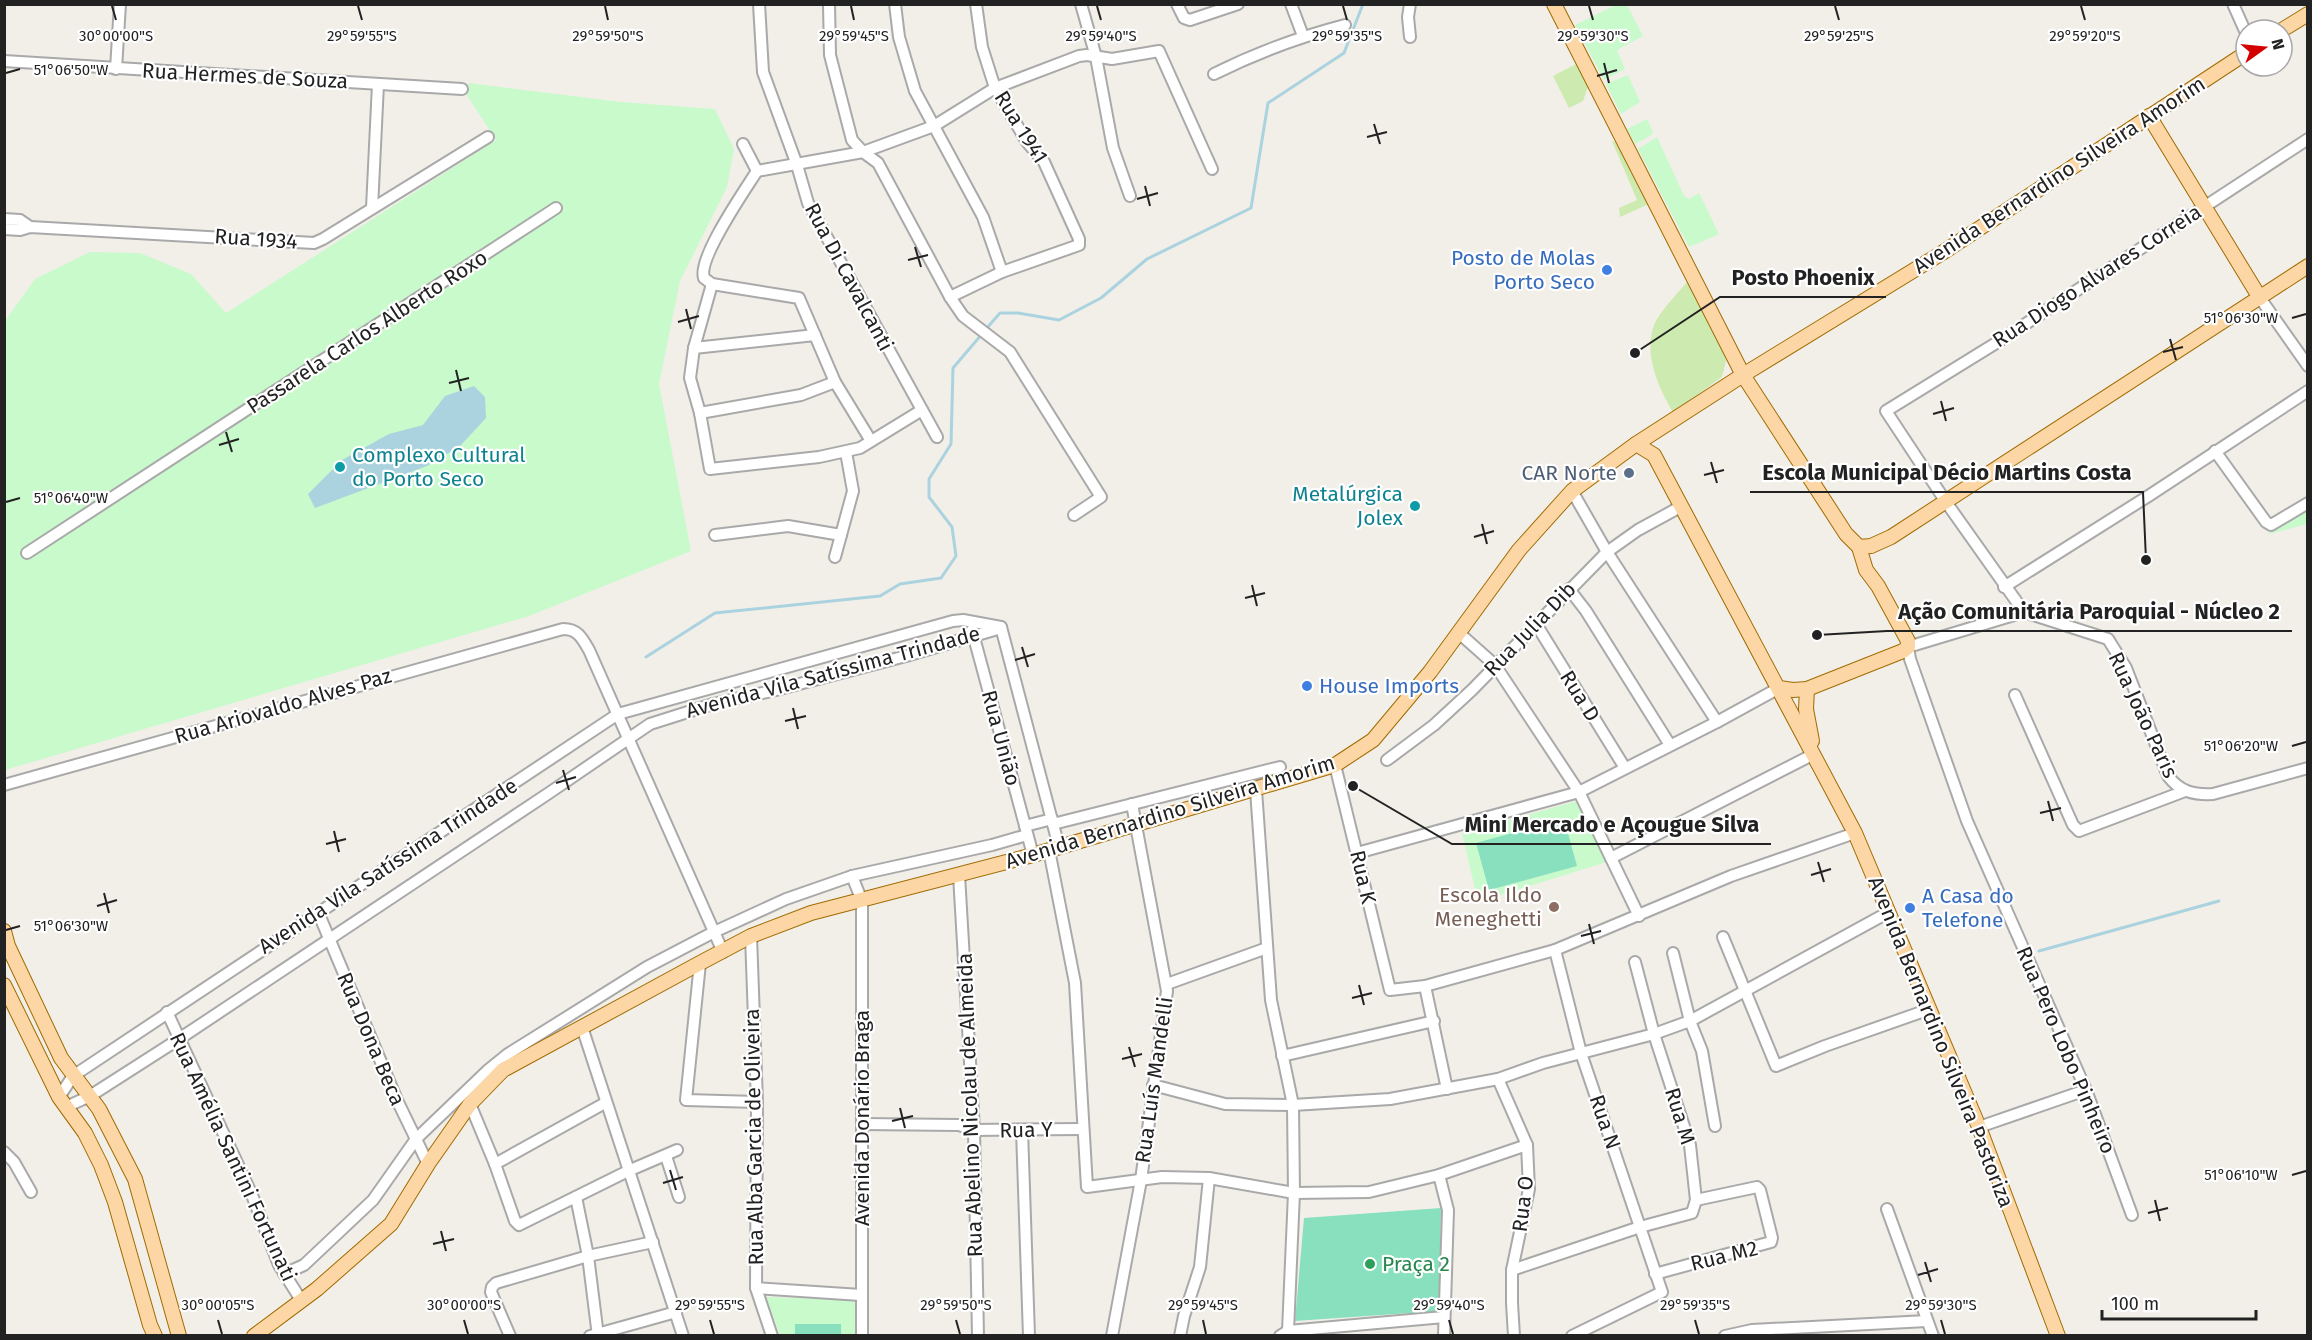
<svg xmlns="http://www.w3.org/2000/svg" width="2312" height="1340" viewBox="0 0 2312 1340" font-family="'Fira Sans',sans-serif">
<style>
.grass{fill:#cdebb0}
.park{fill:#c8facc}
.pitch{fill:#88e0be}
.water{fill:#aad3df}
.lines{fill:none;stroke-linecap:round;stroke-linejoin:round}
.stream{stroke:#aad3df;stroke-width:3}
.minor-casing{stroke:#a9a9a9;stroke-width:14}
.major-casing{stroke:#a06b00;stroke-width:16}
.minor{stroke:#fff;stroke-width:10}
.major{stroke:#fcd6a4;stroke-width:14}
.ticks{fill:none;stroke:#222;stroke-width:2}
.shop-dot{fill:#3f7fe0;stroke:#fff;stroke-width:2}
.culture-dot{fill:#0f9aa8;stroke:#fff;stroke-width:2}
.service-dot{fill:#5c6f8a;stroke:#fff;stroke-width:2}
.education-dot{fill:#8d6e63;stroke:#fff;stroke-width:2}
.leisure-dot{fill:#2e9e5b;stroke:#fff;stroke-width:2}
.labels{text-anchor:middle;stroke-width:4.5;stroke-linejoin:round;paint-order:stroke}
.street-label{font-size:21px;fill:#222;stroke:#fff}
.shop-label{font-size:21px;fill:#366cbe;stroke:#fff;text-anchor:start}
.culture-label{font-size:21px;fill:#0d838f;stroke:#fff;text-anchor:start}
.service-label{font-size:21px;fill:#4e5e75;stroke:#fff;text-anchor:end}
.education-label{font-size:21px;fill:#785e54;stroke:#fff;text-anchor:end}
.leisure-label{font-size:21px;fill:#27864d;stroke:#fff;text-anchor:start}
.ticks-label{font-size:15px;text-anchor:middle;fill:#222;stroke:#fff;stroke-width:4.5;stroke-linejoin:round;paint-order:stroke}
.leader{fill:none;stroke:#222;stroke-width:2}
.callout-dot{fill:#222;stroke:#fff;stroke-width:2}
.callout-label{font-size:22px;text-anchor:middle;font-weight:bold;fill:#222;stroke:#fff;stroke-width:4.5;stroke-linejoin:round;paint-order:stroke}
</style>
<rect width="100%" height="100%" fill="#f2efe9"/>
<g class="grass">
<polygon points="1578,63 1589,84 1583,101 1569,108 1553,76"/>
<polygon points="1612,141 1620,144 1649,204 1620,217 1619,208 1637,200"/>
<path d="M1687,282L1724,351L1726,361L1722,377L1673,412C1657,386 1641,347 1657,319C1665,306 1677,294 1687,282Z"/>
</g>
<g class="park">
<polygon points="1618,4 1627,5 1643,36 1617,50 1625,69 1604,80 1575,25"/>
<polygon points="1628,75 1640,102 1621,114 1606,84"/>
<polygon points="469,83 621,102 715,109 734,149 727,187 680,281 659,384 691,551 529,616 5,770 5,321 35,279 90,252 140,253 191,274 226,313 496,140 466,94"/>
<polygon points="1647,119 1653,132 1650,136 1635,144 1627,129"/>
<polygon points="1657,137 1684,196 1689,199 1699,193 1719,234 1715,236 1689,247 1638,149"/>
<polygon points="2307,510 2307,524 2266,535"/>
<polygon points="1577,801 1607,862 1478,902 1462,833"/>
<polygon points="766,1297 856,1300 856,1335 780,1335"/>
</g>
<g class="pitch">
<polygon points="1564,819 1577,866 1489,890 1476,843"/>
<polygon points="1441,1208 1439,1311 1295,1321 1304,1218"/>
<rect x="795" y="1324" width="46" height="11"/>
</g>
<polygon class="water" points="474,386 485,397 486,418 460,446 427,466 315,508 308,494 342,460 389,434 423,425 445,396"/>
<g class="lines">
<g class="stream">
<polyline points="986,329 1000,313 1018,313 1059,320 1101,298 1147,259 1251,208 1268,103 1344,53 1363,4"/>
<polyline points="646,657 715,613 880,596 900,584 941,578 956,556 952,527 929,497 929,479 951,444 953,368 982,334"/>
<polyline points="2039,951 2219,901"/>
</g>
<defs>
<g id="minor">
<polyline points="759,4 763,72 797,165 808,203 937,437"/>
<polyline points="829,4 830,55 852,140 863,152 878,163 950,297 963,316 1010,352 1101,497 1074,515"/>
<polyline points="895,4 899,37 915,91 983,217 1002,272"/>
<polyline points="1081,4 1096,57 1113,148 1130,196"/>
<polyline points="1177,4 1184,18 1190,20 1238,4"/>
<polyline points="1291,4 1303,36"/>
<polyline points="1410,4 1408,17 1410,37"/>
<polyline points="2233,4 2246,33"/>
<polyline points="4,61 462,89"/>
<polyline points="116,69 120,4"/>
<path d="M1214,74C1256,53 1299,37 1345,25"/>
<polyline points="743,144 757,171"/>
<polyline points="757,171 863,152 934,126 995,88 1079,56 1087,55 1112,59 1159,51 1212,169"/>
<path d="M757,171C745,190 697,259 704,278L712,284L799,298L835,382L871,441"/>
<polyline points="372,208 378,84"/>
<polyline points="4,219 20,220 30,227"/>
<polyline points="4,229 20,230 30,227 314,243 323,239 488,137"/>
<polyline points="712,284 694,348 690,378 700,413 710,469 819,457 860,448 922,410"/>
<polyline points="950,297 1002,272 1079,245 1079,239 1044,162 1027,142 995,88 982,47 976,4"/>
<polyline points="2260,298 2308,366"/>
<polyline points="694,348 815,335"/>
<polyline points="700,413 801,395 835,382"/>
<polyline points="2215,451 2266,522 2271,525 2308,503"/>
<polyline points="1572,491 1607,552 1717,722"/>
<polyline points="715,535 788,526 841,535"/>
<polyline points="27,553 556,208"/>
<polyline points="835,557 853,491 846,452"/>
<polyline points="2004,587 2150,495 2308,391"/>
<polyline points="1569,589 1586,611 1670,745"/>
<polyline points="2024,612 1946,502 1886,411 2001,340 2308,139"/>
<polyline points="1536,624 1625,768"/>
<polyline points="1001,627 1059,847"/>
<polyline points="972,630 1033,855"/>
<polyline points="1459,633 1495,665 1579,792 1639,916"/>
<polyline points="2015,695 2073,825 2079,831 2185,791"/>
<polyline points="1387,760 1434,725 1472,690 1607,552 1638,530 1680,507"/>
<polyline points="1335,765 1390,990 1425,986 1555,950 1731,876 1855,833"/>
<path d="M4,785L563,629C578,629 582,638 589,650L723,952"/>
<polyline points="1256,790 1271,1000 1293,1105 1294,1193 1288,1331"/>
<polyline points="1053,824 1280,767"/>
<polyline points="1025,826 1052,819"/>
<polyline points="1049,850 1075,983 1087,1187 1162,1177 1209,1178 1294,1193 1369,1192 1439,1175 1527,1145"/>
<polyline points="1357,853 1579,792 1717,722 1779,688"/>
<polyline points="1611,858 1814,754"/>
<polyline points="959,875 974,1130 978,1336"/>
<polyline points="852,876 862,901 862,1336"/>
<polyline points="318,912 397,1100 428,1164"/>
<polyline points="751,936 757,1102 756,1288 772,1336"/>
<polyline points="1723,937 1776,1066 1825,1046 1930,1009"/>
<polyline points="1555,950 1581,1053 1662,1292 1572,1336"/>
<polyline points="1673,953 1690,1021 1702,1051 1715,1126"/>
<polyline points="700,963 686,1100 757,1102"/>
<polyline points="1167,984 1267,948"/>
<polyline points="1425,986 1447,1089"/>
<polyline points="167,1012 252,1195 279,1265 301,1300"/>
<polyline points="582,1027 683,1336"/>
<polyline points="1282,1056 1434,1021"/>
<polyline points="1498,1079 1527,1145 1529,1189 1512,1270 1512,1303 1514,1336"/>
<polyline points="1153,1085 1225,1104 1293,1105 1390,1099 1498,1079 1543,1063 1654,1034 1690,1021 1889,912"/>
<polyline points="59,1097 73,1076 618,714 953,621 963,620 1001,627"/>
<polyline points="470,1104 495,1164 515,1221 519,1225 628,1171 677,1150"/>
<polyline points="66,1107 90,1096 179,1039 549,793 650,724 713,704 776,690 906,656 1001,628"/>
<polyline points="862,1124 959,1125 974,1130 1083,1129"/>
<polyline points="1979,1127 2086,1090"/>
<polyline points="1022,1130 1029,1336"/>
<polyline points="4,1152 14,1162 31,1192"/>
<polyline points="666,1156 679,1197"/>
<polyline points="495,1164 605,1103"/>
<polyline points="1439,1175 1448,1210 1444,1336"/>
<polyline points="576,1197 588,1256 598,1336"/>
<polyline points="1887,1209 1933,1336"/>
<path d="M2132,1215L2086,1090L1967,821L1910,659L1908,647L2024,612L2108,639L2126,668L2168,776C2180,792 2194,795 2213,794L2308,768"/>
<polyline points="1512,1270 1640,1227 1692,1213 1696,1200 1690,1145 1654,1034 1635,962"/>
<polyline points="284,1274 304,1265 373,1200 416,1139 487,1071 508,1054 647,967 714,932 786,899 852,876 992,845 1027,835"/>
<polyline points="1655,1274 1771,1242 1772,1238 1760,1190 1757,1187 1696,1200"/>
<polyline points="756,1288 861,1295"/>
<polyline points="510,1336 491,1292 492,1287 496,1283 588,1256 653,1242"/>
<polyline points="590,1336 676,1312"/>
<polyline points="1112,1336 1141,1180 1167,991 1132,804"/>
<polyline points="1180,1336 1184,1316 1200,1267 1209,1178"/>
<polyline points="1280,1336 1288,1331 1444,1317"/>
<polyline points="1725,1336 1752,1330 1927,1321"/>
</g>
<g id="major">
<polyline points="1554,4 1743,375 1846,534 1859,547 1866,570 1878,586 1908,641 1908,647 1903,651 1807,689 1793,690 1779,688"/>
<polyline points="2282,30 2308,14"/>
<polyline points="2149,116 2260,298"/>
<polyline points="1636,444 1654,455 1855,833 1979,1127 2058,1336"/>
<polyline points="1859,547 1871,546 1891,537 2308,266"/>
<polyline points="1807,689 1806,709 1812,741"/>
<polyline points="4,931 8,946 61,1058 99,1109 135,1179 179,1336"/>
<polyline points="4,985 59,1097 85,1133 101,1165 115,1202 150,1325 155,1336"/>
<polyline points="254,1336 317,1289 391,1224 428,1164 470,1104 503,1070 700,963 751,936 811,913 1033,855 1335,765 1373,740 1430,672 1519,550 1572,491 1636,444 1743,375 1942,253 2246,53"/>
</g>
</defs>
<use href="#minor" class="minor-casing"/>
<use href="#major" class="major-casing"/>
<use href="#minor" class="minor"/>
<use href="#major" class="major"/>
</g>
<path class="ticks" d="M112,6L116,20M358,6L362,20M605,6L608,20M851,6L854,20M1097,6L1101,20M1343,6L1347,20M1589,6L1593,20M1835,6L1839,20M2081,6L2085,20M1604,63L1609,83M6,73L20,69M1597,76L1617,70M1374,124L1380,144M1367,137L1387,132M1145,186L1150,206M1137,199L1158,193M915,247L921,267M908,260L928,255M686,309L691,329M2292,318L2306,314M678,322L699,316M2170,339L2176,360M2163,352L2183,347M456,370L461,391M449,383L469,378M1941,401L1946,421M1933,414L1954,408M226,432L232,452M219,445L239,439M1711,462L1717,483M1704,475L1724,470M6,502L20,498M1482,524L1487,544M1474,537L1494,531M1252,585L1257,606M1245,598L1265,593M1022,647L1028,667M1015,660L1035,654M793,708L798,729M785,721L806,716M2292,746L2306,742M563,770L569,790M556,783L576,777M2048,801L2053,821M2040,813L2061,808M334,831L339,852M326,844L346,839M1818,862L1824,882M1811,875L1831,869M104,893L109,913M97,906L117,900M1589,924L1594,944M6,930L20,926M1581,936L1601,931M1359,985L1364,1005M1352,998L1372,993M1129,1047L1135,1067M1122,1059L1142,1054M900,1108L905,1128M892,1121L913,1116M670,1170L676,1190M2292,1175L2306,1171M663,1183L683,1177M2155,1200L2160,1221M2148,1213L2168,1208M441,1231L446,1251M433,1244L454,1239M1925,1262L1931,1282M1918,1275L1938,1269M218,1320L222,1334M464,1320L468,1334M710,1320L714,1334M956,1320L960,1334M1203,1320L1206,1334M1449,1320L1453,1334M1695,1320L1699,1334M1941,1320L1945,1334"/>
<g class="shop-dot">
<circle cx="1607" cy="270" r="6"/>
<circle cx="1307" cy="686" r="6"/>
<circle cx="1910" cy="908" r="6"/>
</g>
<g class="culture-dot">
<circle cx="340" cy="467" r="6"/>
<circle cx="1415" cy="506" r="6"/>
</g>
<circle class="service-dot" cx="1629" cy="473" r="6"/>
<circle class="education-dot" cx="1554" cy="907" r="6"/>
<circle class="leisure-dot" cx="1370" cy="1264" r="6"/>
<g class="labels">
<g class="street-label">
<text transform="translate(245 76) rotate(3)" y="7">Rua Hermes de Souza</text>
<text transform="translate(1021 127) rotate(58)" y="7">Rua 1941</text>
<text transform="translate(2059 175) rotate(-33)" y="7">Avenida Bernardino Silveira Amorim</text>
<text transform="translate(256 239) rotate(4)" y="7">Rua 1934</text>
<text transform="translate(2097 276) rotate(-33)" y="7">Rua Diogo Alvares Correia</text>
<text transform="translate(849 277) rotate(62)" y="7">Rua Di Cavalcanti</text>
<text transform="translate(367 332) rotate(-33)" y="7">Passarela Carlos Alberto Roxo</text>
<text transform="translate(1530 629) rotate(-46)" y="7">Rua Julia Dib</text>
<text transform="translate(833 672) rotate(-15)" y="7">Avenida Vila Satíssima Trindade</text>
<text transform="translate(1580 696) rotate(58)" y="7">Rua D</text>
<text transform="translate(283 706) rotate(-16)" y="7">Rua Ariovaldo Alves Paz</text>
<text transform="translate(2143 715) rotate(65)" y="7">Rua João Paris</text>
<text transform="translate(1001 738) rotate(75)" y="7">Rua União</text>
<text transform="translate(1170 812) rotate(-17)" y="7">Avenida Bernardino Silveira Amorim</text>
<text transform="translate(388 866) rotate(-33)" y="7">Avenida Vila Satíssima Trindade</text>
<text transform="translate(1363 877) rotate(77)" y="7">Rua K</text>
<text transform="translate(371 1039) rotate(67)" y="7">Rua Dona Beca</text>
<text transform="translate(1941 1042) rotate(68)" y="7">Avenida Bernardino Silveira Pastoriza</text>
<text transform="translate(2066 1050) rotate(67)" y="7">Rua Pero Lobo Pinheiro</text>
<text transform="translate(1154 1080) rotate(-82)" y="7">Rua Luís Mandelli</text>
<text transform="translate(970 1105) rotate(-92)" y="7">Rua Abelino Nicolau de Almeida</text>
<text transform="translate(1680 1116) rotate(73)" y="7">Rua M</text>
<text transform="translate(862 1118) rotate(-90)" y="7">Avenida Donário Braga</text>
<text transform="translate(1605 1122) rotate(71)" y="7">Rua N</text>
<text transform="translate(1026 1130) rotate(-1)" y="7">Rua Y</text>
<text transform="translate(754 1137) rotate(-91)" y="7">Rua Alba Garcia de Oliveira</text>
<text transform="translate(233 1157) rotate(65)" y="7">Rua Amélia Santini Fortunati</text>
<text transform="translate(1523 1204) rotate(-83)" y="7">Rua O</text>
<text transform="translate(1724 1256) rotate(-14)" y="7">Rua M2</text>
</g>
<g class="shop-label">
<text x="1595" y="265" text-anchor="end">Posto de Molas<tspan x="1595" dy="24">Porto Seco</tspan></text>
<text x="1319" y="693">House Imports</text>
<text x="1922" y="903">A Casa do<tspan x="1922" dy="24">Telefone</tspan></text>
</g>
<g class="culture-label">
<text x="352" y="462">Complexo Cultural<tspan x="352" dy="24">do Porto Seco</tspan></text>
<text x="1403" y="501" text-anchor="end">Metalúrgica<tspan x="1403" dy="24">Jolex</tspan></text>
</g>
<g class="service-label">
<text x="1617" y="480">CAR Norte</text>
</g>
<g class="education-label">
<text x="1542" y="902">Escola Ildo<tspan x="1542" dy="24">Meneghetti</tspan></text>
</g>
<g class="leisure-label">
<text x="1382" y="1271">Praça 2</text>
</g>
</g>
<g class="ticks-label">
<text x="2085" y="41">29°59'20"S</text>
<text x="116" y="41">30°00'00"S</text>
<text x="362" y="41">29°59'55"S</text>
<text x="608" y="41">29°59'50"S</text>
<text x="854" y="41">29°59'45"S</text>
<text x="1101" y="41">29°59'40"S</text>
<text x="1347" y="41">29°59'35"S</text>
<text x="1593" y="41">29°59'30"S</text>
<text x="1839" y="41">29°59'25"S</text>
<text x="71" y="75">51°06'50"W</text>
<text x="2241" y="323">51°06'30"W</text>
<text x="71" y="503">51°06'40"W</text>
<text x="2241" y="751">51°06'20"W</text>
<text x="71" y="931">51°06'30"W</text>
<text x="2241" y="1180">51°06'10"W</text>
<text x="218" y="1310">30°00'05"S</text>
<text x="464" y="1310">30°00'00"S</text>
<text x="710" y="1310">29°59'55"S</text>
<text x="956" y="1310">29°59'50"S</text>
<text x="1203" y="1310">29°59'45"S</text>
<text x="1449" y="1310">29°59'40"S</text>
<text x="1695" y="1310">29°59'35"S</text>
<text x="1941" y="1310">29°59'30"S</text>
</g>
<path class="leader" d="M1635 353L1720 297H1886M2146 560L2143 492H1750M1817 635L1887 631H2292M1353 786L1452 844H1771"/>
<g class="callout-dot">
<circle cx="1635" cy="353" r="6"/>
<circle cx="2146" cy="560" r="6"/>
<circle cx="1817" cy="635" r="6"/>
<circle cx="1353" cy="786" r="6"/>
</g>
<g class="callout-label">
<text x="1803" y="285">Posto Phoenix</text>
<text x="1947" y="480">Escola Municipal Décio Martins Costa</text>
<text x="2089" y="619">Ação Comunitária Paroquial - Núcleo 2</text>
<text x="1612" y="832">Mini Mercado e Açougue Silva</text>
</g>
<rect width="2312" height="1340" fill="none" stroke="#222222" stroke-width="12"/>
<g transform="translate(2264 48) rotate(75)"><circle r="28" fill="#ffffff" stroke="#a7a7a7" stroke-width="1.5"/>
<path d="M0-4.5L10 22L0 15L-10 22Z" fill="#d40000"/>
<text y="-9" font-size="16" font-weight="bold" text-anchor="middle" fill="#222222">N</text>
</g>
<path d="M2102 1310v9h154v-9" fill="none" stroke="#222222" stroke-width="3"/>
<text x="2111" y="1310" font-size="18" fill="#222222" stroke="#ffffff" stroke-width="4.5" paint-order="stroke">100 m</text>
</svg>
